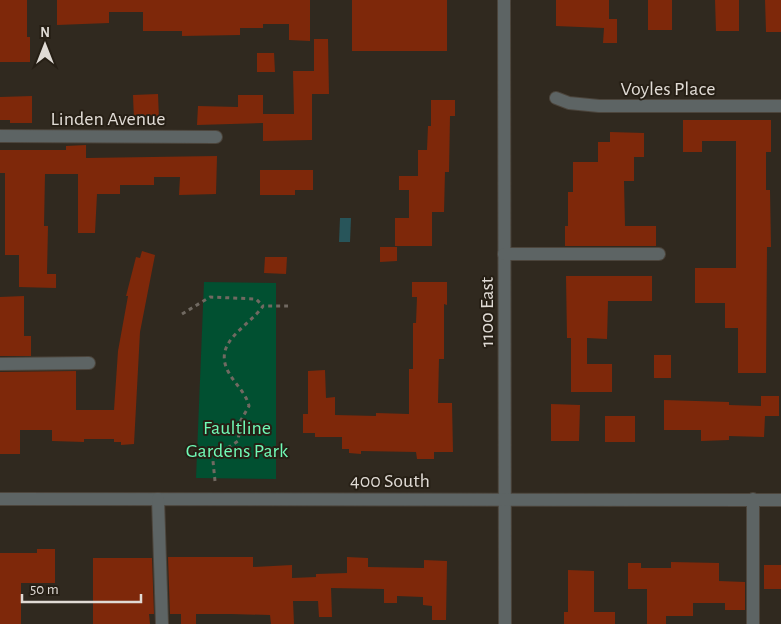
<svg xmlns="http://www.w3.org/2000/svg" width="781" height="624" viewBox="0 0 781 624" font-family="'Alegreya Sans',sans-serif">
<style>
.green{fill:#015031}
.water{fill:#28555a}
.building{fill:#7e280a}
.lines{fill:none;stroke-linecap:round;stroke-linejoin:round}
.minor-casing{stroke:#4c453c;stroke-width:14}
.path{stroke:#706961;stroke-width:3;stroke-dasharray:4 4;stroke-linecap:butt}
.minor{stroke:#5d6464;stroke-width:12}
.labels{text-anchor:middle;stroke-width:4;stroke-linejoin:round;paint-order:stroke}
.street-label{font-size:20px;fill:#e0dbd5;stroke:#261f15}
.park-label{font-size:20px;fill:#71fbb7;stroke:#261f15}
</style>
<rect width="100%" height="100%" fill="#30291f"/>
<polygon class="green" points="204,282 276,283 276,479 196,478"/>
<polygon class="water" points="340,218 351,218 350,242 339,242"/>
<g class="building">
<polygon points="0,0 27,0 27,37 30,37 30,62 0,62"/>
<polygon points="57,0 310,0 310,41 289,40 289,24 263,24 263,28 240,28 240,35 182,36 182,31 143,31 143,12 109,12 109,23 57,25"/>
<rect x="352" y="0" width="95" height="51"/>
<polygon points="556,0 609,0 609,19 617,19 617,43 603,43 604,28 556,26"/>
<rect x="648" y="0" width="24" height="30"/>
<polygon points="715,0 739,0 739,31 716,31"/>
<polygon points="765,0 781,0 781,32 766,32"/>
<polygon points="314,39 328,39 329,94 312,94 312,140 263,141 263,123 197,125 198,106 238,107 238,95 263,95 263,114 294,114 293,71 314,71"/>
<polygon points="257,53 274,53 275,72 257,72"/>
<polygon points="158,94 159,119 134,120 133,95"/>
<polygon points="32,96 32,123 10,123 10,120 0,120 0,97"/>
<polygon points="431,100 455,100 455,116 450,116 449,172 445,172 444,212 432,212 432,246 395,246 395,218 409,218 409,190 399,190 399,176 418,176 418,150 427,150 428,126 431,126"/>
<polygon points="683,120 771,120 771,152 766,152 766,190 770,190 771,247 767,247 766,373 738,373 738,328 725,328 725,303 695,303 695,268 736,268 736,141 702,141 702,152 683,152"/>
<polygon points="610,132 644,133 644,157 634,157 634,181 624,181 625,226 656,226 656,246 565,246 565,226 568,226 568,192 573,192 573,162 598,162 598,142 610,142"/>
<polygon points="86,145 86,158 217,156 216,194 179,195 180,177 154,177 154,185 120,185 120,194 97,194 95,233 78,233 78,174 45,174 44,226 48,226 47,274 56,274 56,288 19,287 19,255 5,255 5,173 0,173 0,150 66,150 66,146"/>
<polygon points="260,170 313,170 313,190 295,190 295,195 260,195"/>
<polygon points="380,247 397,247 397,261 380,262"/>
<polygon points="142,251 155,255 140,332 134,444 121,445 121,442 114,442 114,439 84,439 84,442 52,441 52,430 20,430 20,454 0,454 0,372 76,371 76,410 114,410 118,351 128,296 126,296 136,257 140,258"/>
<polygon points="265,257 287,257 286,274 264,273"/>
<polygon points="566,276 652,276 652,301 608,301 607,339 587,338 587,364 612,364 612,392 571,392 571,338 567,338"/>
<polygon points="412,282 447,282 447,305 444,304 444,359 439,359 438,403 452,403 453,452 434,452 434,459 417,459 416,452 361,451 361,454 349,453 349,449 342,449 342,437 315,437 315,433 303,433 303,414 308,414 308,371 325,370 326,398 335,397 335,415 376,416 376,413 409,414 409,369 413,369 413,323 416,323 417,297 412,297"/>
<polygon points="24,296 24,336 31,336 31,356 0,356 0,297"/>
<rect x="654" y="355" width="17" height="23"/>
<polygon points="761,396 779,396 779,416 765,416 764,437 729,436 729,440 701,441 701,430 664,430 664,400 729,402 729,405 761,406"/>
<polygon points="551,404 580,405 579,441 551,441"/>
<rect x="605" y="416" width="30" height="26"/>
<polygon points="37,549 55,549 55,583 21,583 21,624 0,624 0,553 37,553"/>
<polygon points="168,557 253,557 253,567 292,565 292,578 316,577 316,574 347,573 347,557 368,558 368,567 424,568 424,560 447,561 446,620 432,620 432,606 423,605 423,597 397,596 397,603 384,603 384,589 331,588 332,617 319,617 318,601 293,601 294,624 271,624 270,615 231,614 196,614 196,624 181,624 181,614 170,614"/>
<polygon points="93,558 152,558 154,614 149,614 150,624 93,624"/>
<polygon points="671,562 719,563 719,581 745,582 745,610 725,610 725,603 693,603 693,616 666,616 666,624 647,624 647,589 628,589 628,563 641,563 641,568 671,568"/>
<rect x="764" y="565" width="17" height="24"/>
<polygon points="568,570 594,571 594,612 615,612 615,624 564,624 564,612 568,612"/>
</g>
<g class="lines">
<defs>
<g id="minor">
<polyline points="504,0 505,624"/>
<polyline points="556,98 569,103 599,106 781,106"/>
<polyline points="0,136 216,137"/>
<polyline points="504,254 659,254"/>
<polyline points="0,364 89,363"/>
<polyline points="0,499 781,500"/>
<polyline points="158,499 162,624"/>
<polyline points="753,499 753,624"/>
</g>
</defs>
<use href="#minor" class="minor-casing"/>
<g class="path">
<polyline points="182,314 210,297 256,299 263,306"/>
<path d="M215,481L213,461L220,453L238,441L241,420L249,406C246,393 235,384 229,373C211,342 249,327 263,306H288"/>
</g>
<use href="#minor" class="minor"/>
</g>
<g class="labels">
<g class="street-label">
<text x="668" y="95">Voyles Place</text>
<text x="108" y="125">Linden Avenue</text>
<text transform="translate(486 312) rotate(-90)" y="7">1100 East</text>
<text x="390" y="487">400 South</text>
</g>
<g class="park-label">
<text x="237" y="434">Faultline<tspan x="237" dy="23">Gardens Park</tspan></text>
</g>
</g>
<g transform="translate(45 45)" stroke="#261f15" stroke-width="4" paint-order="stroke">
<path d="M0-4L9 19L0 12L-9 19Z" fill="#e0dbd5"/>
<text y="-8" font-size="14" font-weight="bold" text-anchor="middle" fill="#e0dbd5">N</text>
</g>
<path d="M22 594v8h119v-8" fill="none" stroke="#e0dbd5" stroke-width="2.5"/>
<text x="30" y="594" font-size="15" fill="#e0dbd5" stroke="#261f15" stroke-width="4" paint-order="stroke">50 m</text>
</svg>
